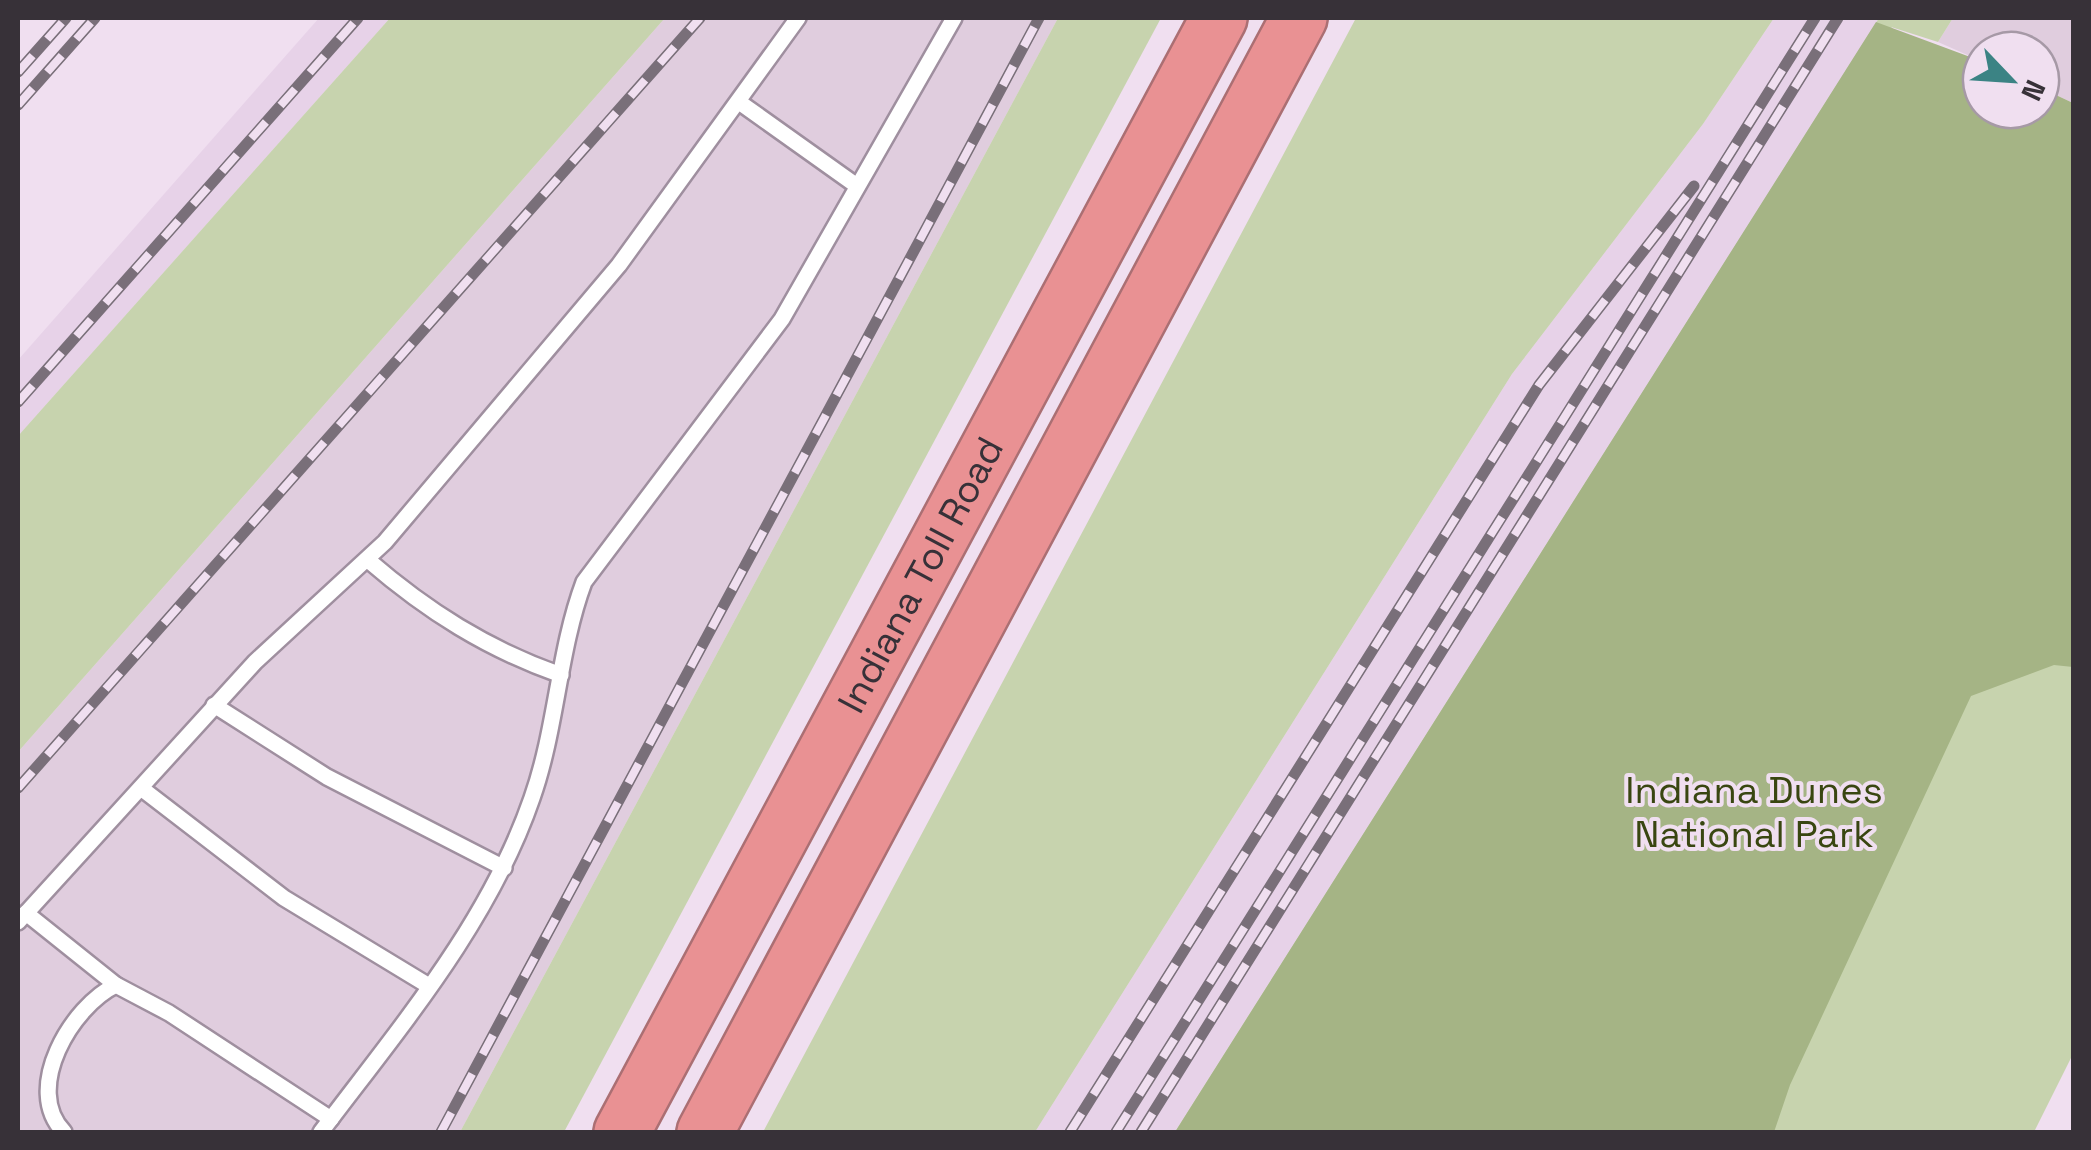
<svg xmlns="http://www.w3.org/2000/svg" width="2091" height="1150" viewBox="0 0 2091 1150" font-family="'Space Grotesk',sans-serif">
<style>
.built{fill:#e7d2e8}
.industrial{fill:#e0cdde}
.green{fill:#c7d3ae}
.forest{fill:#a5b485}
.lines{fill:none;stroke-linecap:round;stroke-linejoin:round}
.lane-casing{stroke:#9f8f9f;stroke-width:20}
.highway-casing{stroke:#ab6f73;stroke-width:60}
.lane{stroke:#fff;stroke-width:15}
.highway{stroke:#e99193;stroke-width:55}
.rail-casing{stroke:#796f79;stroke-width:11}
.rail{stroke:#f0dff0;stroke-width:8;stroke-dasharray:22;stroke-linecap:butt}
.labels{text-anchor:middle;stroke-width:8;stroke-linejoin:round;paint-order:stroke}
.street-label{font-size:38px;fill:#373138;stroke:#f0dff0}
.park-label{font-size:38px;fill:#394611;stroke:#f0dff0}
</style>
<rect width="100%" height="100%" fill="#f0dff0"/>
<g class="built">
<polygon points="319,18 390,18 18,436 18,360"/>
<polygon points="1774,18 1879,18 1175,1132 1035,1132 1512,374 1703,124"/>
</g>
<g class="industrial">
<polygon points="665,18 1058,18 460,1132 18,1132 18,752"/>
<polygon points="1953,18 2073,18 2073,103 2041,88 2041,50 1981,50 1981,61 1938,42"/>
</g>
<g class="green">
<polygon points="390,18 665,18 18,752 18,436"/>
<polygon points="1058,18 1161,18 564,1132 460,1132"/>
<polygon points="1356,18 1774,18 1703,124 1512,374 1035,1132 763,1132"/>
<polygon points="1879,18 1953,18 1938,42 1891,27 1981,110 2073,106 2074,1052 2034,1132 1175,1132"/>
</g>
<polygon class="forest" points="1876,22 1981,61 1981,110 2041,110 2041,88 2073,103 2073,667 2054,665 1971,696 1790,1085 1774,1132 1175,1132"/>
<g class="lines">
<defs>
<g id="lane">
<polyline points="739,102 857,186"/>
<path d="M368,560C427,611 487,649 561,675"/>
<polyline points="214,705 327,777 504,868"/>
<polyline points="141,788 284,898 429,986"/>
<polyline points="26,913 116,985 169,1013 331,1119"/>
<polyline points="18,922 255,662 385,542 619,265 798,18"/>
<path d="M64,1132C22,1089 72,1006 116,985"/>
<path d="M321,1132C400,1027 489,923 532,798C557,727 558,652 584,582L782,319L954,18"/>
</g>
<g id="highway">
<path id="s1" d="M622,1132L1219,18"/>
<polyline points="705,1132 1299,18"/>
</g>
</defs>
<use href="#lane" class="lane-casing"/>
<use href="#highway" class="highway-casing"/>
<use href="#lane" class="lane"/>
<use href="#highway" class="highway"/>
<defs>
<g id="rail">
<polyline points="18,72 66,18"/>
<polyline points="18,105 95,18"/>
<polyline points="18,402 358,18"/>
<polyline points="18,788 700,18"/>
<polyline points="441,1132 1039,18"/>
<polyline points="1070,1132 1539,385 1694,186"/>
<polyline points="1116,1132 1815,18"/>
<polyline points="1141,1132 1838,18"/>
</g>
</defs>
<use href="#rail" class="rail-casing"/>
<use href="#rail" class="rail"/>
</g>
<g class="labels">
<g class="street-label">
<text dy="13" stroke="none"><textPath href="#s1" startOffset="632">Indiana Toll Road</textPath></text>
</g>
<g class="park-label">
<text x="1754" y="803">Indiana Dunes<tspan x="1754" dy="44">National Park</tspan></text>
</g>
</g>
<rect width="2091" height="1150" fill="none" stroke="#373138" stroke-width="40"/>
<g transform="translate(2011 80) rotate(115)"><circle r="48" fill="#f0dff0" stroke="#a699a6" stroke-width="2.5"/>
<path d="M0-8L18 38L0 25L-18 38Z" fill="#3b8384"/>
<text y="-15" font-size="28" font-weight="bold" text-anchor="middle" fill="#373138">N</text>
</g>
</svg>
